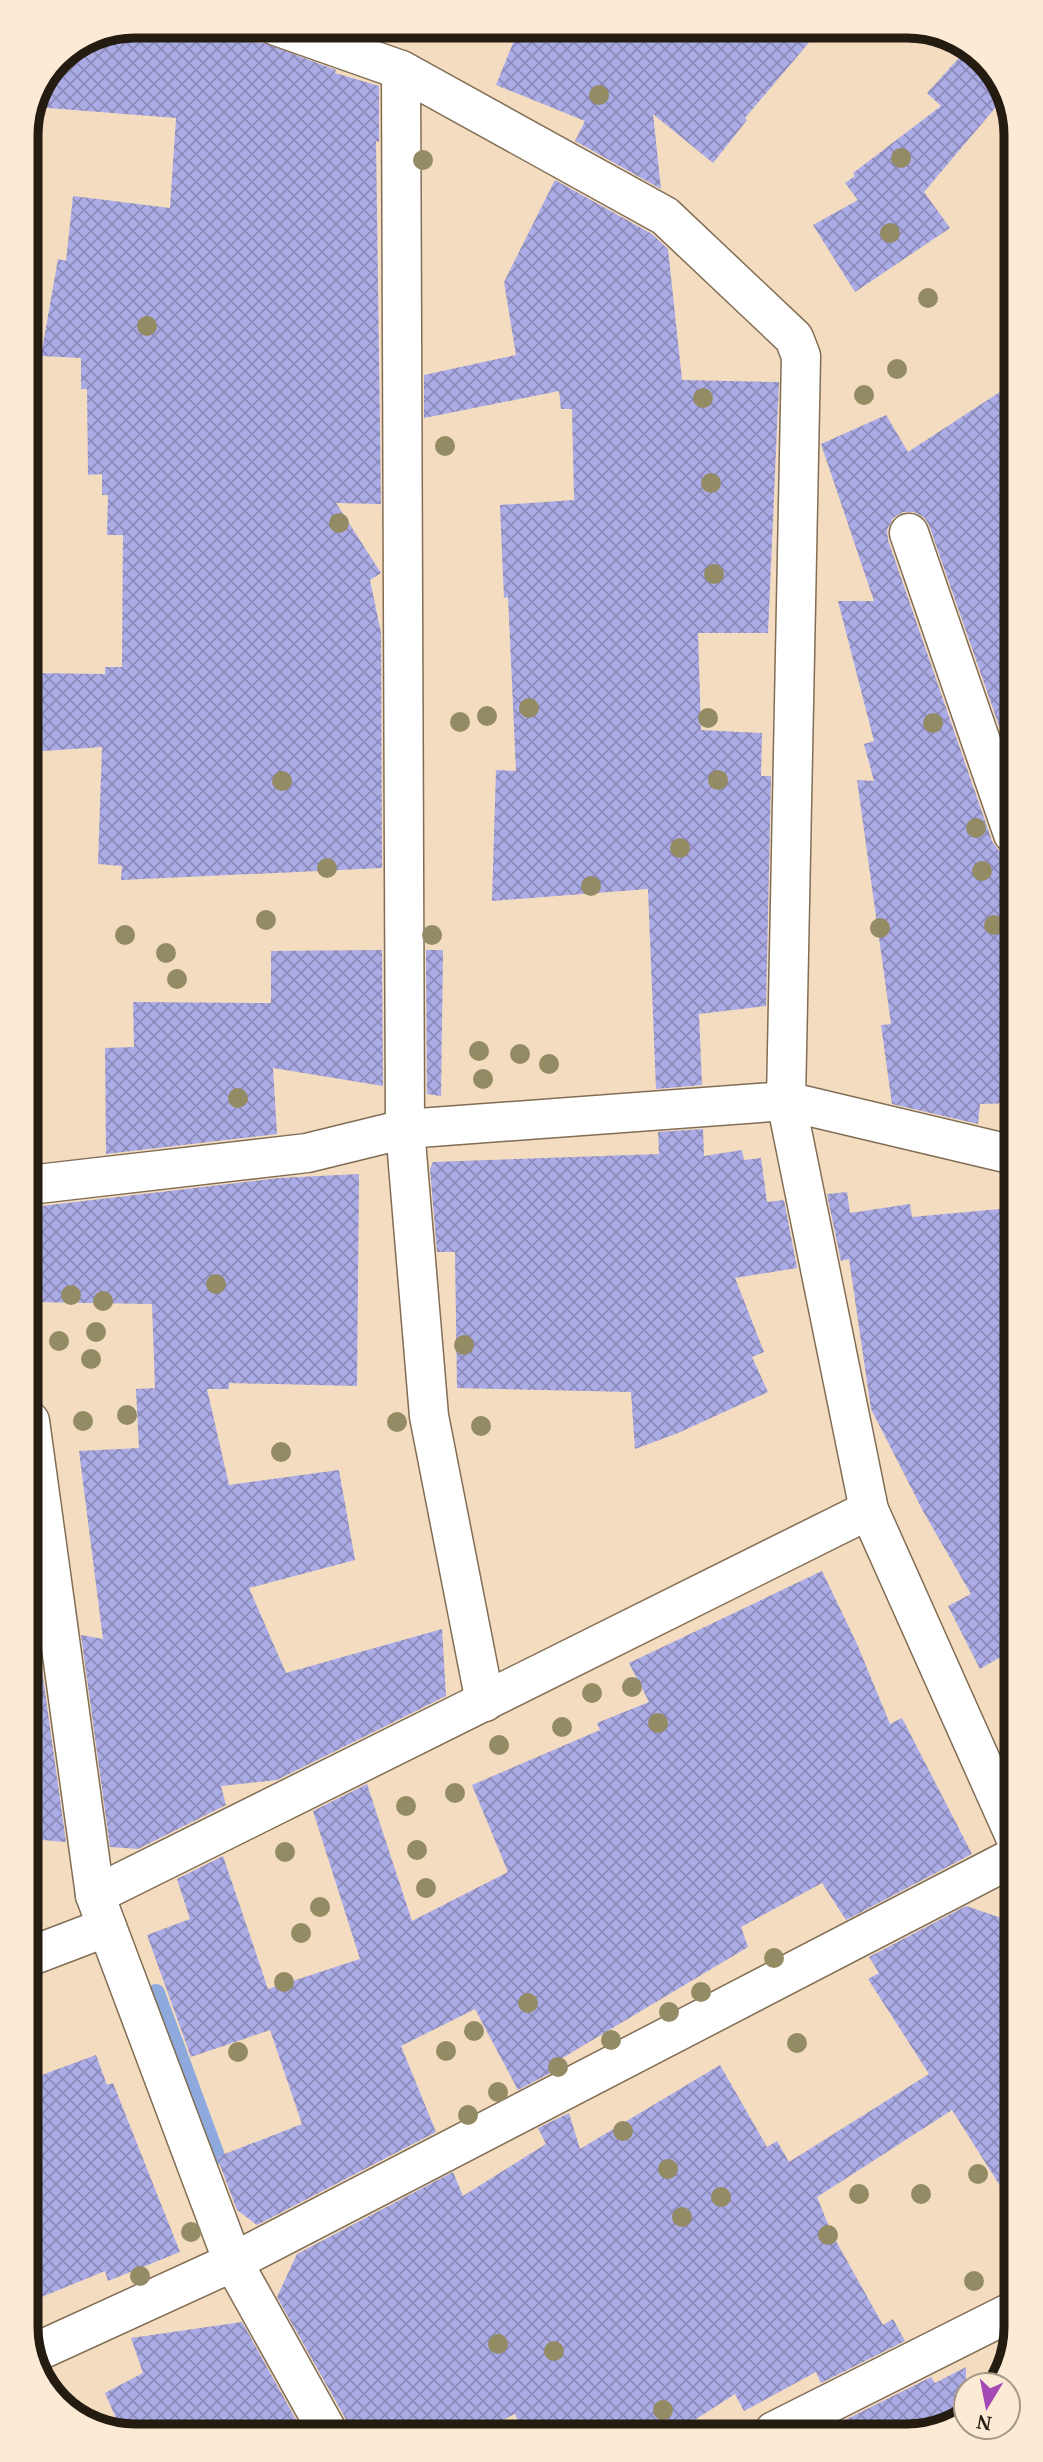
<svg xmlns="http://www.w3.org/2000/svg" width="1043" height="2462" viewBox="0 0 1043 2462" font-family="'Noto Serif',serif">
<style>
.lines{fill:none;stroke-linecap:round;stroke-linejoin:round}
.stream{stroke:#8da9de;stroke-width:18}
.building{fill:url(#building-cross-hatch)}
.minor-casing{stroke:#816e55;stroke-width:41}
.minor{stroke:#fff;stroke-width:38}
.tree{fill:#938b64}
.rim{fill:none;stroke:#241c11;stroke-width:9}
</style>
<defs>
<pattern id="building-cross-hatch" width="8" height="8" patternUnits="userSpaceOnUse" patternTransform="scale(1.75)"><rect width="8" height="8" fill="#ababe6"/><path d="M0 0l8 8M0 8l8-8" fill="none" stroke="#8b8ab9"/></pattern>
</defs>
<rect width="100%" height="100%" fill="#f3dcc0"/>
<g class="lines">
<polyline class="stream" points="156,1993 216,2156"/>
</g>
<g class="building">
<polygon points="520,26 823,26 745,118 747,120 713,163 653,114 661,189 575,141 585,121 496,85"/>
<polygon points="120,33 264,43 336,70 335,73 379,86 379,142 376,141 381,504 336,503 381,573 370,580 381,633 382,868 121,880 122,866 98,864 102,747 28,752 28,673 105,674 105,667 122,667 123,535 107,535 108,495 102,495 102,474 88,475 87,389 81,389 81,358 41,356 58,259 66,261 73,196 170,208 176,118 36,107 58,58"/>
<polygon points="969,47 974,49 1007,94 924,192 950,228 855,292 813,225 858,200 845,183 855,176 853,173 941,106 927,93"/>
<polygon points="555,180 652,234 668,249 682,380 779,382 768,633 698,633 701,730 762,733 761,776 771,776 766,1006 699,1014 702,1085 656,1089 648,889 492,901 496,770 516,771 508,597 504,598 500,505 574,500 572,409 561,409 559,391 424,418 424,375 516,355 504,282"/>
<polygon points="1012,384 1013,766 929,525 924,517 914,512 903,512 893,518 887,530 888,540 992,841 999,851 1013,855 1014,1103 980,1104 978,1124 892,1104 881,1025 891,1024 857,780 874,781 864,744 874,741 838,601 874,601 821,444 886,415 908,452"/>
<polygon points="382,950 383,1086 273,1068 277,1134 106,1154 105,1048 134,1047 133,1002 271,1003 271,951"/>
<polygon points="426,950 443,950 441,1096 427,1094"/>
<polygon points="703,1129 704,1156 742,1150 744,1160 761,1158 767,1202 784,1200 797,1268 735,1278 764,1352 752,1357 768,1392 678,1433 635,1449 631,1392 457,1388 455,1252 437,1252 430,1169 433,1162 659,1154 658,1132"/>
<polygon points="359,1174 357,1386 229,1383 229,1389 207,1389 229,1485 339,1470 355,1560 249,1588 286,1673 442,1629 446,1696 277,1780 221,1786 226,1805 138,1849 110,1847 81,1635 103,1639 79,1451 139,1448 136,1389 155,1388 152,1304 29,1302 29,1228 33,1228 33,1207 279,1178"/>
<polygon points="847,1192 850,1213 910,1204 912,1217 1000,1209 1014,1313 1015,1674 1004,1655 980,1669 948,1606 971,1594 923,1511 871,1409 849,1259 841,1261 827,1194"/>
<polygon points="822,1571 857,1644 890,1724 902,1718 972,1854 846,1920 822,1883 741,1927 748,1947 554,2063 556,2070 518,2090 475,2009 401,2046 436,2132 257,2225 237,2210 217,2157 302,2124 270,2030 191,2057 147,1935 190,1919 177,1879 223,1856 268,1989 360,1959 313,1811 367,1784 412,1921 508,1872 472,1785 600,1730 597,1723 649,1702 629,1663"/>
<polygon points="30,1626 36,1627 66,1842 31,1839"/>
<polygon points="966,1906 1016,1923 1016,2211 952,2110 817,2197 832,2234 883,2325 893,2319 905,2341 821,2383 816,2372 744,2411 735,2394 676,2432 523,2433 515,2414 475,2433 351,2434 348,2423 277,2297 297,2254 453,2172 463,2196 546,2144 538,2128 569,2113 580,2149 720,2065 767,2147 777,2141 789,2162 929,2074 868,1979 879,1973 869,1957"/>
<polygon points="96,2055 107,2085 113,2083 180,2252 108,2281 105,2271 32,2301 31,2079"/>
<polygon points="242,2322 304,2434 123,2434 105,2393 143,2373 131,2338"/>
<polygon points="966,2367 966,2413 943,2430 845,2431 841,2422 931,2377 935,2383"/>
</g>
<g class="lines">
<defs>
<g id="minor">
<polyline points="276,26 401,70 665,216 794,338 801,356 786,1101 869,1510 1016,1839"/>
<polyline points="401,70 405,1129 429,1416 485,1702"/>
<polyline points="909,533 1013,834"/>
<polyline points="29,1185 307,1153 405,1129 786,1101 1014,1155"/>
<polyline points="30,1421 95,1895 233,2262 329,2434"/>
<polyline points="95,1895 869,1510"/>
<polyline points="31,1956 107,1927"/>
<polyline points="32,2354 233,2262 1016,1856"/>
<polyline points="774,2431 1017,2309"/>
</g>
</defs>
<use href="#minor" class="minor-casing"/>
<use href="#minor" class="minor"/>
</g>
<g class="tree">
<circle cx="599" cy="95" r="10"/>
<circle cx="901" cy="158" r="10"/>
<circle cx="423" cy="160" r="10"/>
<circle cx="890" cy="233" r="10"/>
<circle cx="928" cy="298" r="10"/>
<circle cx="147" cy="326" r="10"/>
<circle cx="897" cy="369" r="10"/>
<circle cx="864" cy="395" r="10"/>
<circle cx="703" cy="398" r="10"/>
<circle cx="445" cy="446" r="10"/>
<circle cx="711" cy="483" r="10"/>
<circle cx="339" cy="523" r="10"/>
<circle cx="714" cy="574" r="10"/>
<circle cx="529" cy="708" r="10"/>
<circle cx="487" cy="716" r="10"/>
<circle cx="708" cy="718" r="10"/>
<circle cx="460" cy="722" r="10"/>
<circle cx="933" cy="723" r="10"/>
<circle cx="718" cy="780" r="10"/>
<circle cx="282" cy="781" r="10"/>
<circle cx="976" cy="828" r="10"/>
<circle cx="680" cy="848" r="10"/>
<circle cx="327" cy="868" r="10"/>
<circle cx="982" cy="871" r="10"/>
<circle cx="591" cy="886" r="10"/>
<circle cx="266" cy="920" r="10"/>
<circle cx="994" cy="925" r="10"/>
<circle cx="880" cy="928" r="10"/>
<circle cx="125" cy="935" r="10"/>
<circle cx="432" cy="935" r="10"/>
<circle cx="166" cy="953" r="10"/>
<circle cx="177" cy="979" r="10"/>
<circle cx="479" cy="1051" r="10"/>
<circle cx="520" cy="1054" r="10"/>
<circle cx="549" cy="1064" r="10"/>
<circle cx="483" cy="1079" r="10"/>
<circle cx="238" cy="1098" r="10"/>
<circle cx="216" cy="1284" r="10"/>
<circle cx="71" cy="1295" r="10"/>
<circle cx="103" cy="1301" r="10"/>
<circle cx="96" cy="1332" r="10"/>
<circle cx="59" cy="1341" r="10"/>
<circle cx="464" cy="1345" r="10"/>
<circle cx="91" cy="1359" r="10"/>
<circle cx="127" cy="1415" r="10"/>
<circle cx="83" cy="1421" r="10"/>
<circle cx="397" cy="1422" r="10"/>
<circle cx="481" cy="1426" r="10"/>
<circle cx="281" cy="1452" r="10"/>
<circle cx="632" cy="1687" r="10"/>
<circle cx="592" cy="1693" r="10"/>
<circle cx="658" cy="1723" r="10"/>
<circle cx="562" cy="1727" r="10"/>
<circle cx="499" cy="1745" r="10"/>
<circle cx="455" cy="1793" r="10"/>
<circle cx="406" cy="1806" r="10"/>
<circle cx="417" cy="1850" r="10"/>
<circle cx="285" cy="1852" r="10"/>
<circle cx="426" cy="1888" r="10"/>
<circle cx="320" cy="1907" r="10"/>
<circle cx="301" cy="1933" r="10"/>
<circle cx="774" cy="1958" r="10"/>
<circle cx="284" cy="1982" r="10"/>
<circle cx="701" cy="1992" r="10"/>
<circle cx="528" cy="2003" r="10"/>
<circle cx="669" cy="2012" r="10"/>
<circle cx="474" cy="2031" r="10"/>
<circle cx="611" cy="2040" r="10"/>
<circle cx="797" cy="2043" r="10"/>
<circle cx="446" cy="2051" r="10"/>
<circle cx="238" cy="2052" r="10"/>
<circle cx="558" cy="2067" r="10"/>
<circle cx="498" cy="2092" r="10"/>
<circle cx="468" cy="2115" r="10"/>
<circle cx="623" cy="2131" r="10"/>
<circle cx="668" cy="2169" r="10"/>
<circle cx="978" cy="2174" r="10"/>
<circle cx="859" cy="2194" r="10"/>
<circle cx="921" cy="2194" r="10"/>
<circle cx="721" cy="2197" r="10"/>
<circle cx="682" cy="2217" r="10"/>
<circle cx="191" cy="2232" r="10"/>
<circle cx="828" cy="2235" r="10"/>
<circle cx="140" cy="2276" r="10"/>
<circle cx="974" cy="2281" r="10"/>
<circle cx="498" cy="2344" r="10"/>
<circle cx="554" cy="2351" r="10"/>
<circle cx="663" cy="2410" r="10"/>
</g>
<path d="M0 0H1043V2462H0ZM135 38H907A97 97 0 0 1 1004 135V2327A97 97 0 0 1 907 2424H135A97 97 0 0 1 38 2327V135A97 97 0 0 1 135 38Z" fill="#fcead4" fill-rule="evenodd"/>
<path class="rim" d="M135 38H907A97 97 0 0 1 1004 135V2327A97 97 0 0 1 907 2424H135A97 97 0 0 1 38 2327V135A97 97 0 0 1 135 38Z"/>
<g transform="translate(987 2406) rotate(190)"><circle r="33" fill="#fcead4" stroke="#a69886" stroke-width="2"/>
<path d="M0-5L12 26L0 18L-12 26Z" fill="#a549b4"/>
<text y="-10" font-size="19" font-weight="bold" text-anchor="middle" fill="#241c11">N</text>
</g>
</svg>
